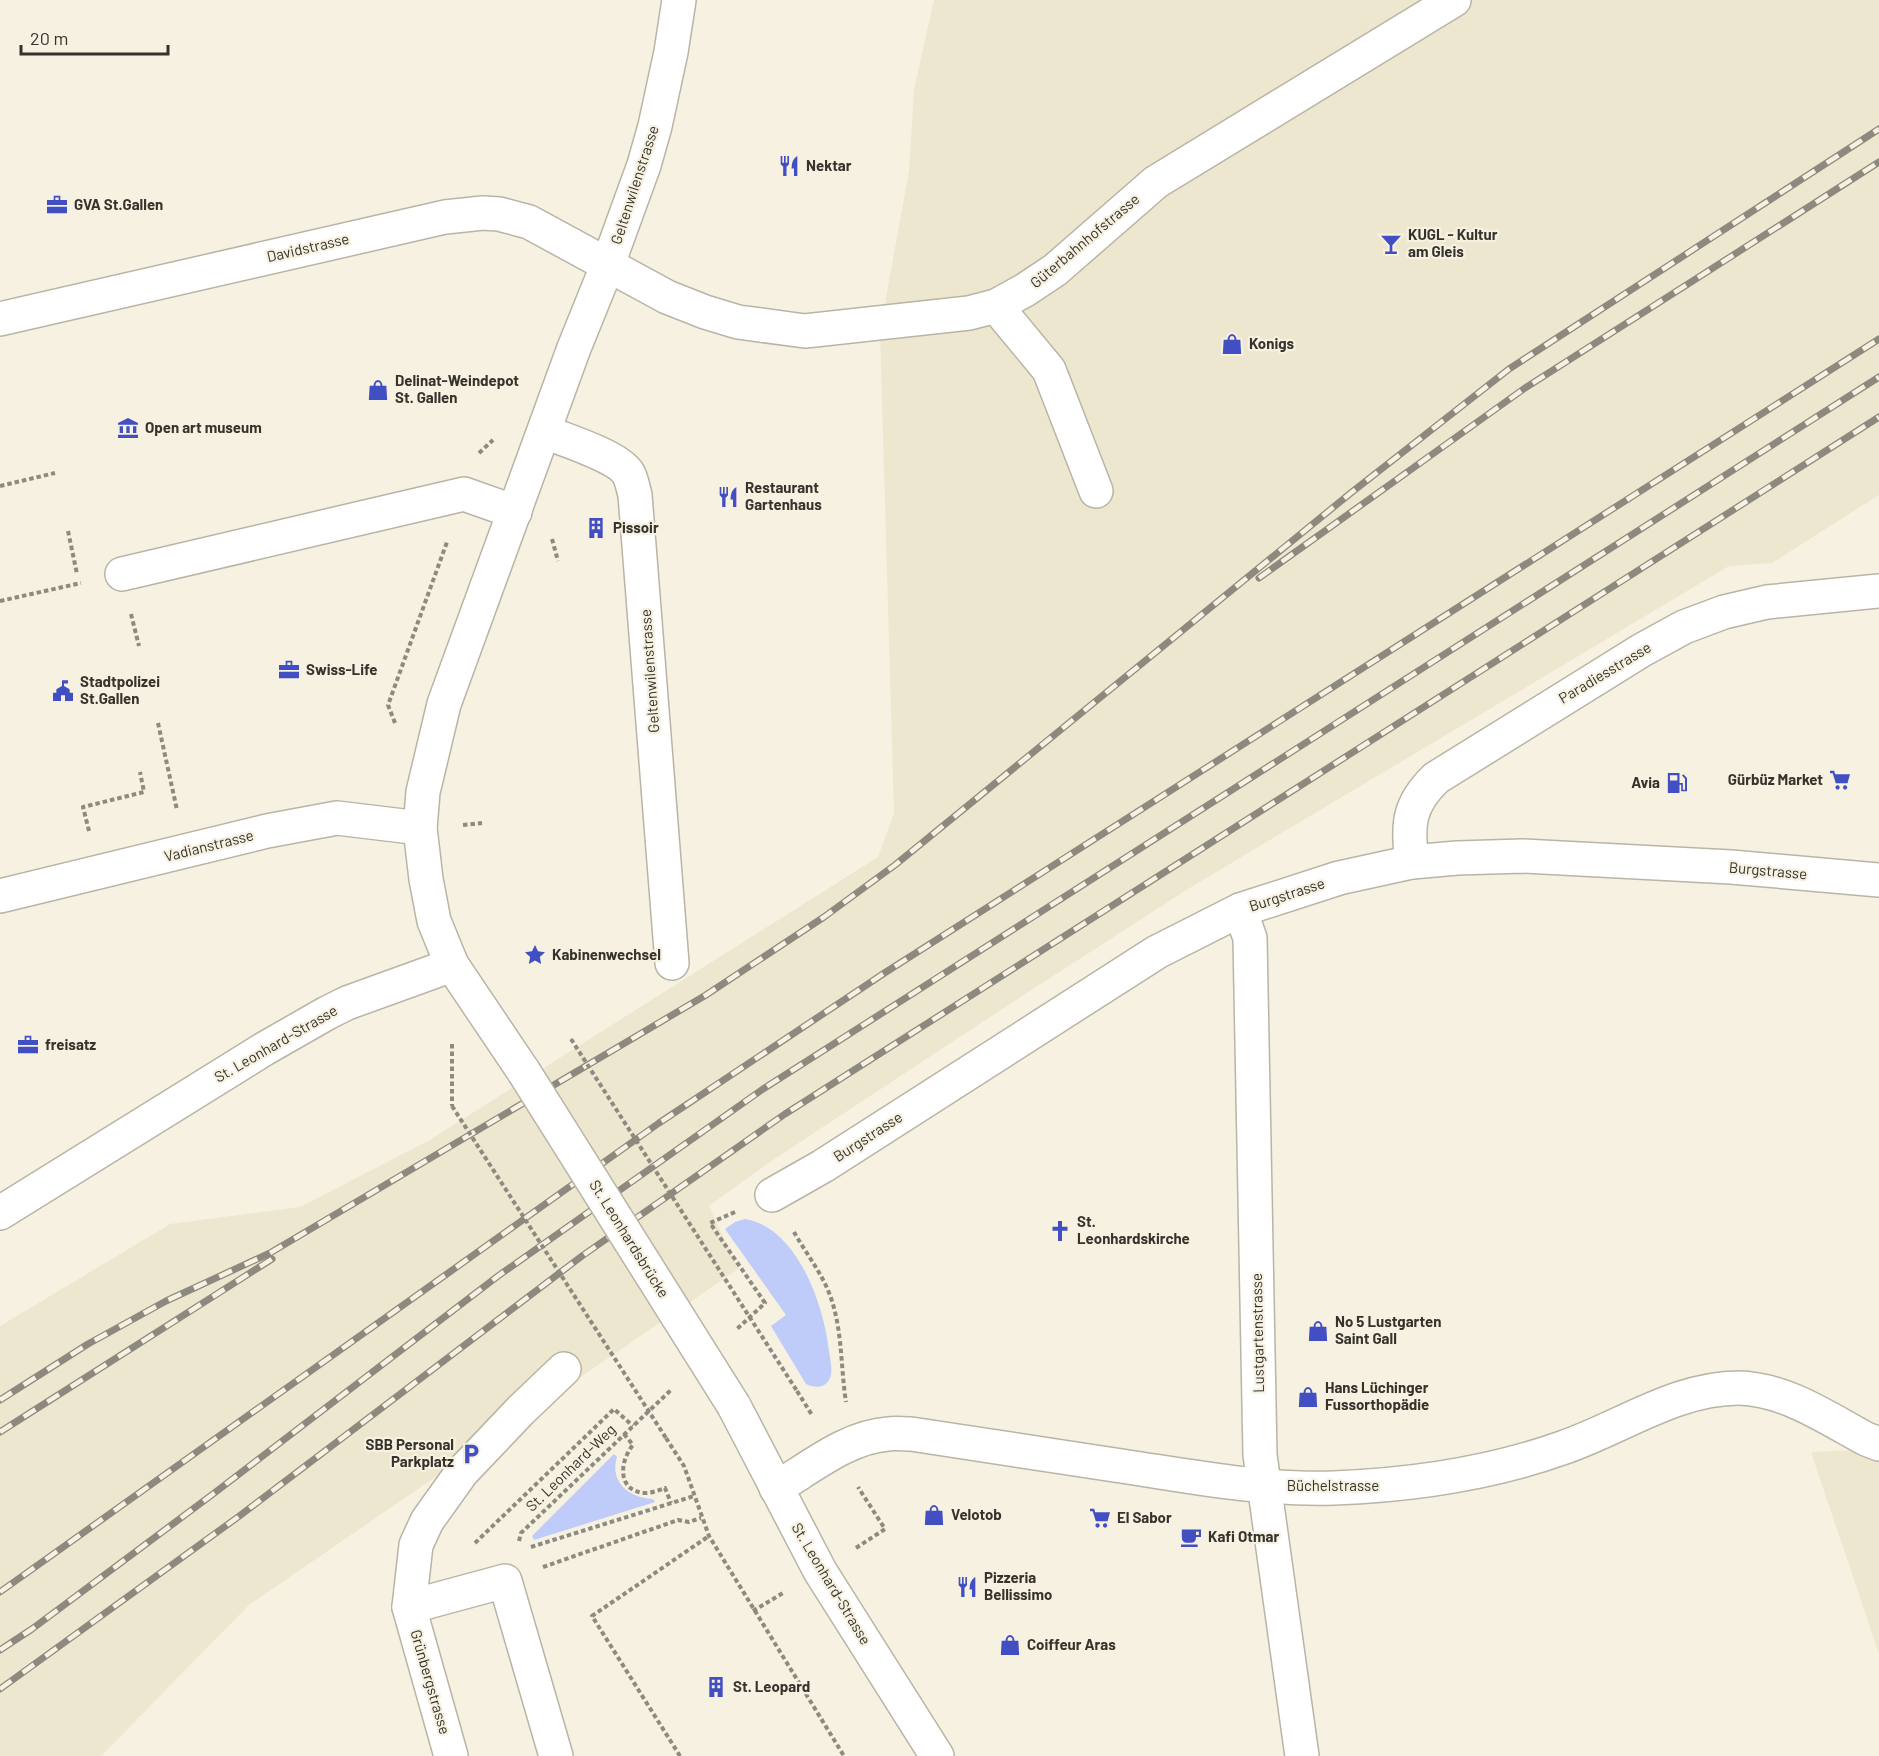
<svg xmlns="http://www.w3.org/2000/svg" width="1879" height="1756" viewBox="0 0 1879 1756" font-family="Barlow,sans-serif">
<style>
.built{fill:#eee7cf}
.green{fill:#bfcbf8}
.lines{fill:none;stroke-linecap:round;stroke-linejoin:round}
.minor-casing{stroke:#b9b4a5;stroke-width:36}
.major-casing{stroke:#b9b4a5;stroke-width:36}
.path{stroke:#8d8a7f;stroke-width:4;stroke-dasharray:4.5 3;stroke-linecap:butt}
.minor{stroke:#fff;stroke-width:33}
.major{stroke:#fff;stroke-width:33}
.rail-casing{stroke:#8d897e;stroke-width:7}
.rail{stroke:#f6f1e1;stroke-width:4.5;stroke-dasharray:14;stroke-linecap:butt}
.major-bridge-casing{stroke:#b9b4a5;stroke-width:36;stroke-linecap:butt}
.path-bridge{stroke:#8d8a7f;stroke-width:4;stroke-dasharray:4.5 3;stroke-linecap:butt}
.major-bridge{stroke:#fff;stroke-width:33}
.labels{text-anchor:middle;stroke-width:4.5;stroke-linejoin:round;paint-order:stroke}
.poi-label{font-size:15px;font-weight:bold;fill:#35332c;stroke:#f6f1e1;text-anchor:start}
.street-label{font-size:15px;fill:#35332c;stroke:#f6f1e1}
</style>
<rect width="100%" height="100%" fill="#f6f1e1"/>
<g class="built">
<polygon points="934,0 1879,0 1879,495 1772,563 1729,566 1188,889 1019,998 776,1158 709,1206 738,1269 249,1605 101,1756 0,1756 0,1326 170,1224 300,1207 428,1141 878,857 894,813 880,331 909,171 914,90"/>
<polygon points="1879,1449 1879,1654 1811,1452"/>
</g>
<g class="green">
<path d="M745,1219C797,1227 824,1305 829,1351C830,1359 833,1371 830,1378C825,1389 815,1388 806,1384L771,1326L786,1315L725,1229L735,1222Z"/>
<path d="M614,1454L617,1457C609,1483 630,1498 653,1499L655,1502L534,1540L532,1536Z"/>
</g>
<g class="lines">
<defs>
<g id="minor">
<polyline points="996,306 1049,370 1096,491"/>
<polyline points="0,319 445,217 483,213 499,214 529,222 667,297 705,312 738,322 805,331 969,313 996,306 1025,290 1055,270 1156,182 1454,0"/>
<path d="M545,432C565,440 617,456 628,473C632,480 633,488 635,495L672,963"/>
<polyline points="122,574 464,494 515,512"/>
<path d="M1412,862C1407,825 1408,805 1436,778L1642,650L1684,627L1724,612L1767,602L1879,591"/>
<polyline points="0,896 267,831 337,818 420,828"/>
<polyline points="1240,910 1250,938 1260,1455 1302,1756"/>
<polyline points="772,1195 823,1166 1157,952 1240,910 1339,878 1412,862 1457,858 1523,856 1731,867 1879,880"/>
<path d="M776,1488C810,1468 847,1437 888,1434C895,1433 903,1434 911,1434C988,1446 1065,1457 1141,1469C1205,1479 1269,1490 1334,1488C1411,1485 1489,1474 1562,1448C1621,1428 1675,1388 1739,1388C1785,1389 1827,1418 1866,1439L1879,1444"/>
<polyline points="409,1607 505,1581 556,1756"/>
<polyline points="451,1756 409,1607 416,1545 427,1521 462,1472 521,1410 564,1369"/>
</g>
<g id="major">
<polyline points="524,1072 452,965 434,921 426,879 420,828 423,792 444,704 574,348 608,264 644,165 655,126 671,52 679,0"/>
<polyline points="0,1213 264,1049 327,1013 347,1003 452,965"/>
<polyline points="734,1406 820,1571 937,1756"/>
</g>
</defs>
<use href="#minor" class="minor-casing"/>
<use href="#major" class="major-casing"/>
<g class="path">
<polyline points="479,453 493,440"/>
<polyline points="0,486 55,473"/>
<polyline points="68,531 77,574"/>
<polyline points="552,539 558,561"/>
<polyline points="0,601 81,583"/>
<polyline points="131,614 139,646"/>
<polyline points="158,723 177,810"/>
<polyline points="395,723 388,705 447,542"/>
<polyline points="463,825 482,823"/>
<polyline points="89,831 83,807 144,792 140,772"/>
<polyline points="452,1044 452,1106"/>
<polyline points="735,1212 710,1223 765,1303 737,1329"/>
<path d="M794,1232C804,1250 818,1268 827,1288C843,1324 840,1364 846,1402"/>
<polyline points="797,1391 812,1415"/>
<path d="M624,1434L633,1445C619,1462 617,1492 646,1493C652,1493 659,1490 665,1488L671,1503"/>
<polyline points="666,1438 684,1466 709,1536 844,1756"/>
<polyline points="519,1541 521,1533 672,1389"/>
<polyline points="475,1543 614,1409 633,1426"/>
<polyline points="531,1547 694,1496"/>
<polyline points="856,1548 885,1529 858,1487"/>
<polyline points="543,1567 678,1520 689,1522 701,1518"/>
<polyline points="753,1611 783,1593"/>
<polyline points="680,1756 592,1616 709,1536"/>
</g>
<use href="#minor" class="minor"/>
<use href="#major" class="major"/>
<defs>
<g id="rail">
<polyline points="1259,578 1525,388 1879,162"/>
<polyline points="0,1400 88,1344 166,1301 270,1253 706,995 824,917 895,865 1352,492 1509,369 1879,129"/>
<polyline points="0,1432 272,1259"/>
<polyline points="0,1592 659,1123 886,972 1879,339"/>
<polyline points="0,1650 32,1629 213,1494 498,1276 763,1089 1879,377"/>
<polyline points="0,1689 238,1517 582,1256 785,1114 1879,417"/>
</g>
</defs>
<use href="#rail" class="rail-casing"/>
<use href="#rail" class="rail"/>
<defs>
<polyline id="major-bridge" points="524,1072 734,1406"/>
</defs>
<use href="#major-bridge" class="major-bridge-casing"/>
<g class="path-bridge">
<polyline points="571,1039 797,1391"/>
<polyline points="452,1106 666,1438"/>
</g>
<use href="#major-bridge" class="major-bridge"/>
</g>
<defs>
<symbol id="restaurant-bare" viewBox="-9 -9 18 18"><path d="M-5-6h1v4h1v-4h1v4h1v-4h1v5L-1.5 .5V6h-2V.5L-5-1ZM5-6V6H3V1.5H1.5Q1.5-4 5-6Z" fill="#424fc3" stroke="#f6f1e1" stroke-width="2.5" paint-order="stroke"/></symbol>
<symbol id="office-bare" viewBox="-9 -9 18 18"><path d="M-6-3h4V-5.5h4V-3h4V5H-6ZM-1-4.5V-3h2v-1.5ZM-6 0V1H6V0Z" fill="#424fc3" stroke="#f6f1e1" stroke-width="2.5" paint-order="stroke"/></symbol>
<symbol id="bar-bare" viewBox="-9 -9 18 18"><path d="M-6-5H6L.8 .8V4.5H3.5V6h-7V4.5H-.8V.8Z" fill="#424fc3" stroke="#f6f1e1" stroke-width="2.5" paint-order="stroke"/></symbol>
<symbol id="shop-bare" viewBox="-9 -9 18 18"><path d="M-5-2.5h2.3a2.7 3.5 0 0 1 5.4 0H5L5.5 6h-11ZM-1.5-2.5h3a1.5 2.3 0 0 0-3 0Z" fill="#424fc3" stroke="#f6f1e1" stroke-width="2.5" paint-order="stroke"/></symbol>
<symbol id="museum-bare" viewBox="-9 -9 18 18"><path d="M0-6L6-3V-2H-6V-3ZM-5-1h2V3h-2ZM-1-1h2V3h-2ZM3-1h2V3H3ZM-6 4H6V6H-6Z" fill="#424fc3" stroke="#f6f1e1" stroke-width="2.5" paint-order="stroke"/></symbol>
<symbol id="building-bare" viewBox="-9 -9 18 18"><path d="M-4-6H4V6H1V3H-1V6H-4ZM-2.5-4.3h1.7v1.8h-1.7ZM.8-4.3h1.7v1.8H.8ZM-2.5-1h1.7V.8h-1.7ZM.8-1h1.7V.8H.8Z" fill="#424fc3" stroke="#f6f1e1" stroke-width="2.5" paint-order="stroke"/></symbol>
<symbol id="civic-bare" viewBox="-9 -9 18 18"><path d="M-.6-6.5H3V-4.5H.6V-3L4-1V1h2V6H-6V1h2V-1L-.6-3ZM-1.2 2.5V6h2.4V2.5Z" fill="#424fc3" stroke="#f6f1e1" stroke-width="2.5" paint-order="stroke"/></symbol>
<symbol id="supermarket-bare" viewBox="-9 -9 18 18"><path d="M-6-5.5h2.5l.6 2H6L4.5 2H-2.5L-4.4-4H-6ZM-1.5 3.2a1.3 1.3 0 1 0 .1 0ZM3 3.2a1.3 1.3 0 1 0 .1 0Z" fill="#424fc3" stroke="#f6f1e1" stroke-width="2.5" paint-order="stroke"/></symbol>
<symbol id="fuel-bare" viewBox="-9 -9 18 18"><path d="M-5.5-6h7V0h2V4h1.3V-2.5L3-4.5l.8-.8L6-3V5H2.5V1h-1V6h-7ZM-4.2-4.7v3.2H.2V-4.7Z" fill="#424fc3" stroke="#f6f1e1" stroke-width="2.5" paint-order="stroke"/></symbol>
<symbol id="sight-bare" viewBox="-9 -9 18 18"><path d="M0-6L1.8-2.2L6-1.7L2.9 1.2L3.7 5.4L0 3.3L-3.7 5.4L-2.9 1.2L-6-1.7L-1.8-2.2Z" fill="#424fc3" stroke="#f6f1e1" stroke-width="2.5" paint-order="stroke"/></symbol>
<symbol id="church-bare" viewBox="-9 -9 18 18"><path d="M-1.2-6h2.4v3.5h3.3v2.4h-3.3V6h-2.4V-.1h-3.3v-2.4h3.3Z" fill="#424fc3" stroke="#f6f1e1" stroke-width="2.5" paint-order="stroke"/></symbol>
<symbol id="parking-bare" viewBox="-9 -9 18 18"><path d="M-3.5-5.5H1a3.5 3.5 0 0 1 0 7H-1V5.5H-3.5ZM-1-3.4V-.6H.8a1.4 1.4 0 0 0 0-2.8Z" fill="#424fc3" stroke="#f6f1e1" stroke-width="2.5" paint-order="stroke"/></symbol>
<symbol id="cafe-bare" viewBox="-9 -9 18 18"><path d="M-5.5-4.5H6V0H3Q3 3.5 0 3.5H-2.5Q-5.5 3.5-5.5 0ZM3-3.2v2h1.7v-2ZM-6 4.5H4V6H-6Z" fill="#424fc3" stroke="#f6f1e1" stroke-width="2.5" paint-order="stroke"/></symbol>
</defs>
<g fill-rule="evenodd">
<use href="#restaurant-bare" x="774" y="151" width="30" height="30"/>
<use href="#office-bare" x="42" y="190" width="30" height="30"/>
<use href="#bar-bare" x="1376" y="229" width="30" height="30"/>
<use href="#shop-bare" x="1217" y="329" width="30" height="30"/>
<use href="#shop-bare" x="363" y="375" width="30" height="30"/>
<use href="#museum-bare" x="113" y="413" width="30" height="30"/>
<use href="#restaurant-bare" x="713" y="482" width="30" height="30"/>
<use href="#building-bare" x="581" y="513" width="30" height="30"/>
<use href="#office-bare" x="274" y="655" width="30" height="30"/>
<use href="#civic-bare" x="48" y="676" width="30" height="30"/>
<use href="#supermarket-bare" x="1825" y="765" width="30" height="30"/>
<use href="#fuel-bare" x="1662" y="768" width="30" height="30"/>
<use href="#sight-bare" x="520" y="940" width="30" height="30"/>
<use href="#office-bare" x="13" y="1030" width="30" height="30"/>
<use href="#church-bare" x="1045" y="1216" width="30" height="30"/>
<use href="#shop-bare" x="1303" y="1316" width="30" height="30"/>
<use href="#shop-bare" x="1293" y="1382" width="30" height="30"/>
<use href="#parking-bare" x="456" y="1439" width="30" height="30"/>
<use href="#shop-bare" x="919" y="1500" width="30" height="30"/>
<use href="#supermarket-bare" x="1085" y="1503" width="30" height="30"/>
<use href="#cafe-bare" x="1176" y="1522" width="30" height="30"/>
<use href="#restaurant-bare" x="952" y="1572" width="30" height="30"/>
<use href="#shop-bare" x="995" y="1630" width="30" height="30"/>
<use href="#building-bare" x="701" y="1672" width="30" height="30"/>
</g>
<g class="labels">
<g class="poi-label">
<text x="806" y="171">Nektar</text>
<text x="74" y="210">GVA St.Gallen</text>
<text x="1408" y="240">KUGL - Kultur<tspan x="1408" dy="17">am Gleis</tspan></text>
<text x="1249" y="349">Konigs</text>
<text x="395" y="386">Delinat-Weindepot<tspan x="395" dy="17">St. Gallen</tspan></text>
<text x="145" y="433">Open art museum</text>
<text x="745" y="493">Restaurant<tspan x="745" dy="17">Gartenhaus</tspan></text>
<text x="613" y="533">Pissoir</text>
<text x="306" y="675">Swiss-Life</text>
<text x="80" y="687">Stadtpolizei<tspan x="80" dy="17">St.Gallen</tspan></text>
<text x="1823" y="785" text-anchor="end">Gürbüz Market</text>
<text x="1660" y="788" text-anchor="end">Avia</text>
<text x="552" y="960">Kabinenwechsel</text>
<text x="45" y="1050">freisatz</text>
<text x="1077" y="1227">St.<tspan x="1077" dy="17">Leonhardskirche</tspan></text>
<text x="1335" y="1327">No 5 Lustgarten<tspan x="1335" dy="17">Saint Gall</tspan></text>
<text x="1325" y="1393">Hans Lüchinger<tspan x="1325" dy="17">Fussorthopädie</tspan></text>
<text x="454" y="1450" text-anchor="end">SBB Personal<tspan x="454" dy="17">Parkplatz</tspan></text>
<text x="951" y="1520">Velotob</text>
<text x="1117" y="1523">El Sabor</text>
<text x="1208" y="1542">Kafi Otmar</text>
<text x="984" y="1583">Pizzeria<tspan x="984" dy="17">Bellissimo</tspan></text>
<text x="1027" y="1650">Coiffeur Aras</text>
<text x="733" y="1692">St. Leopard</text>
</g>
<g class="street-label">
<text transform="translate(635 185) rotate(-72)" y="5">Geltenwilenstrasse</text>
<text transform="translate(1085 241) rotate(-40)" y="5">Güterbahnhofstrasse</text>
<text transform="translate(308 248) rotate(-13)" y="5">Davidstrasse</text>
<text transform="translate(650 671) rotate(-94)" y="5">Geltenwilenstrasse</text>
<text transform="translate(1605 673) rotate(-31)" y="5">Paradiesstrasse</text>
<text transform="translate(209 846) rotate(-14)" y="5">Vadianstrasse</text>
<text transform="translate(1768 871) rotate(5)" y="5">Burgstrasse</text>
<text transform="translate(1287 895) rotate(-18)" y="5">Burgstrasse</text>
<text transform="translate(276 1044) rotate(-30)" y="5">St. Leonhard-Strasse</text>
<text transform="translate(868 1137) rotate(-33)" y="5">Burgstrasse</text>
<text transform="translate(629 1239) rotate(58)" y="5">St. Leonhardsbrücke</text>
<text transform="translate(1258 1333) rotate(-91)" y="5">Lustgartenstrasse</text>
<text transform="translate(571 1468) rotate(-44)" y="5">St. Leonhard-Weg</text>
<text x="1333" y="1491">Büchelstrasse</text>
<text transform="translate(831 1584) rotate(59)" y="5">St. Leonhard-Strasse</text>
<text transform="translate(430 1682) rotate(74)" y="5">Grünbergstrasse</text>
</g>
</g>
<path d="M21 45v9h147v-9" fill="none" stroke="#35332c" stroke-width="3"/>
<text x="30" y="45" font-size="18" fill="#35332c" stroke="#f6f1e1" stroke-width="4.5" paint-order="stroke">20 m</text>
</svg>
